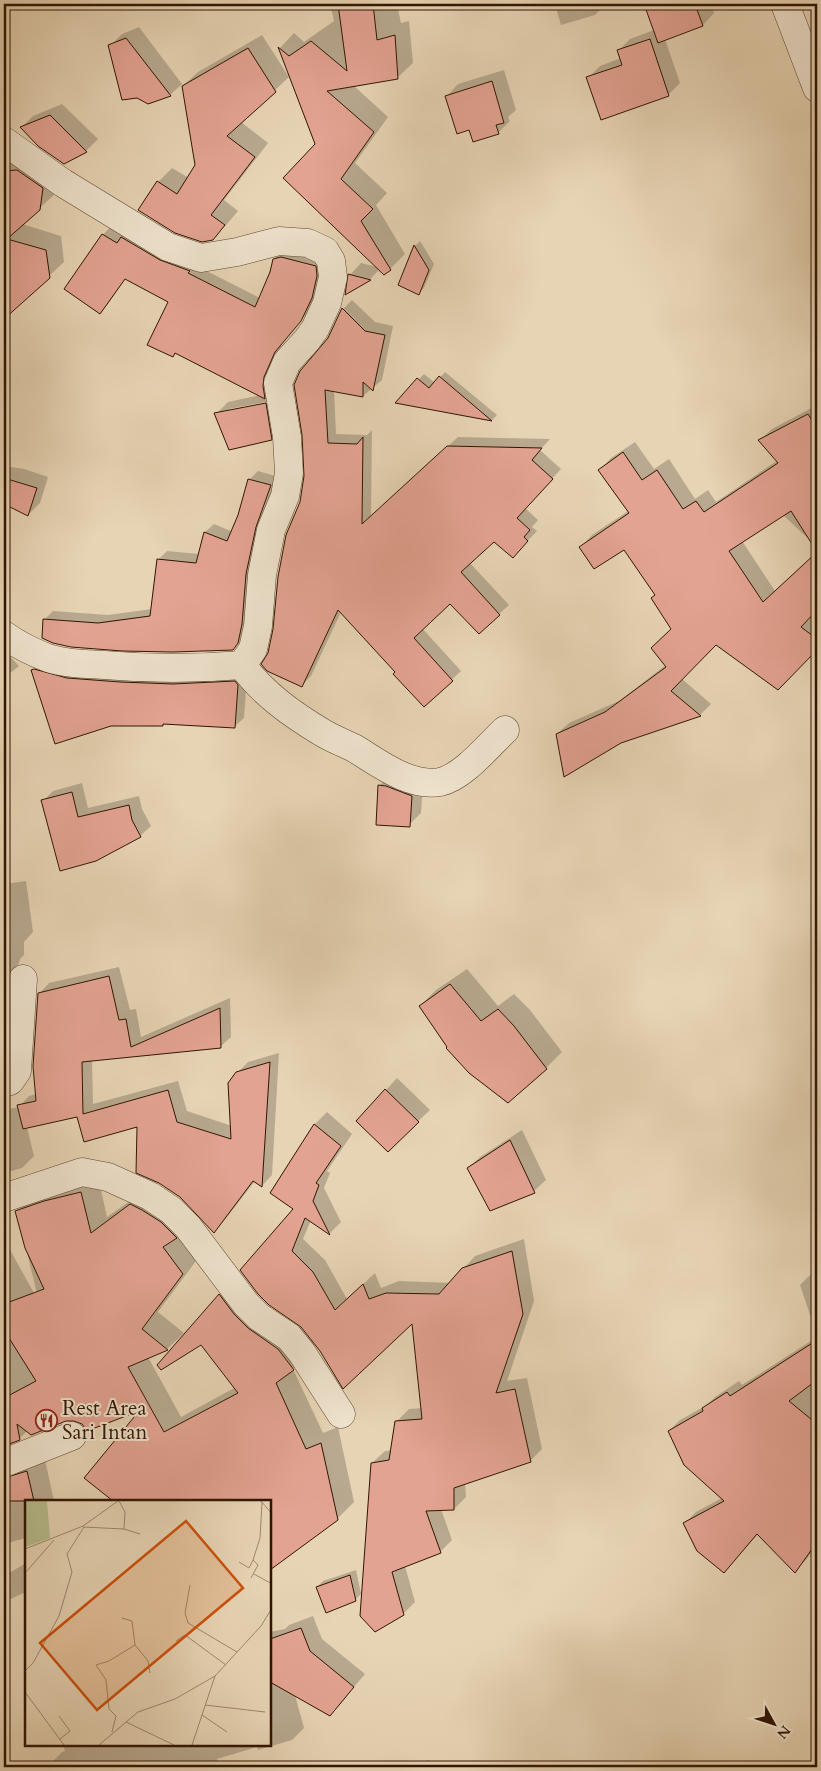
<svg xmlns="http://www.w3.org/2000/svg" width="821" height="1771" viewBox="0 0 821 1771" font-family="Cardo,serif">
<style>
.shadow{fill:#0003;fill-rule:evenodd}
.building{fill:#e3a392;stroke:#311501;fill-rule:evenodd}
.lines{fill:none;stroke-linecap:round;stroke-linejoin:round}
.minor-casing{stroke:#5e452e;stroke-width:29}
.minor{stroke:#efe3ce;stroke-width:28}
.labels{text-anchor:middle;stroke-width:4;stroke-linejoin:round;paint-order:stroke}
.poi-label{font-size:21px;fill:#311501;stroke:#efe3ce;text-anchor:start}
.inset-road{fill:none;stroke:#9e886c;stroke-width:1}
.view{fill:#cd4f0a;fill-opacity:0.15;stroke:#cd4f0a;stroke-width:2.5}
.inset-edge{fill:none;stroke:#311501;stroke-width:2.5}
</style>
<rect width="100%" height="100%" fill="#e7d4b4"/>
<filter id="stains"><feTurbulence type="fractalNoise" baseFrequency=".004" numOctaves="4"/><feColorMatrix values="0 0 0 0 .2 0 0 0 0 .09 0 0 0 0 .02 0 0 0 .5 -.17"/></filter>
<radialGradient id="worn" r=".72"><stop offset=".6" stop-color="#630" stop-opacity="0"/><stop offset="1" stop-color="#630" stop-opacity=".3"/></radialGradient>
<g class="shadow">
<polygon points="330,4 397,4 401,23 409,21 413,63 397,78 353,85 388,117 355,163 387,193 376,205 405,254 390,269 380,269 370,279 346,293 350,275 361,263 377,267 316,145 280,48 294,33 304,42 334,21"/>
<polygon points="555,4 606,4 595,15 561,25"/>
<polygon points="645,4 711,4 714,13 703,25 665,39 680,83 668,95 588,78 600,66 621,58 618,51 630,39 654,30"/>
<polygon points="4,27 10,37 4,42"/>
<polygon points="139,27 182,84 170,95 110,46 122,34"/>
<polygon points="262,35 289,77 241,122 268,143 224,200 238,211 227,224 213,239 158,182 172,168 189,178 197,165 183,86 198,72"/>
<polygon points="504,70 516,110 508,117 510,121 498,133 470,128 447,96 458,84"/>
<polygon points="62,104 98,139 86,151 64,163 22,127 33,116"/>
<polygon points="33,155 55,194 22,224 61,236 64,262 4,318 4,158"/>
<path d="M111,226L195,265L260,298L274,259L283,251L323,258L320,289L309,311L283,342L271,368L283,427L271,439L216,414L228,402L261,395L176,352L173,356L169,301L126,278L108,304L100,313L66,289L103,235ZM271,401L272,403L229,412V409Z"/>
<polygon points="420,241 434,264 424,288 418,294 399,284 415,246"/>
<polygon points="352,300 375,322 393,326 382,380 363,396 334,390 336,434 367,435 372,430 371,516 458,437 550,439 540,450 561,469 525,508 538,520 532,527 537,531 522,547 494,540 470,563 509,605 479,632 451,602 422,628 461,671 424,706 396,672 341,612 311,676 302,685 269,653 301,502 329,339 343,309"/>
<polygon points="445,372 497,415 492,420 397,402 424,374 435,383"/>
<polygon points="817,405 817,547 783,515 742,541 775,591 817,552 817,609 812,615 817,619 817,648 777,688 716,643 682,679 711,704 700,715 620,742 557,734 569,723 619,701 666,665 673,629 656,594 625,548 581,547 592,535 628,511 600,470 611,458 635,442 654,469 669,459 695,499 708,490 716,502 778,460 760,440 772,429"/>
<polygon points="4,466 24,469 48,477 40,503 28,515 4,503"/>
<polygon points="258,471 279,477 250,614 242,640 233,649 44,620 53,611 108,615 152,609 159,559 167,551 199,554 205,532 214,524 233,532 249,480"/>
<polygon points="4,650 19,666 4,678"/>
<polygon points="49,663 247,676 244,718 234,727 165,722 162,725 40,672"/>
<polygon points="391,774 423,784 421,813 409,825 379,786"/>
<polygon points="82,783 88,808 139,796 142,809 151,826 140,836 96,860 43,801 53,791"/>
<polygon points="26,881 33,932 24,942 24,955 20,959 18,966 13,1034 4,1044 4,884"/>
<polygon points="119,967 130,1010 136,1009 141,1037 230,998 231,1037 220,1047 92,1060 93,1104 178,1081 187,1111 232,1126 237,1073 248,1062 279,1053 272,1175 262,1186 255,1181 224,1221 214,1232 139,1125 78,1115 27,1127 34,1156 22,1168 4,1173 4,1110 19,1107 29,1096 37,1094 39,994 49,983"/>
<polygon points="467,969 498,1006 514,994 530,1010 562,1052 546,1068 449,1047 420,1006 436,990"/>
<polygon points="397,1078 430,1110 388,1150 358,1121"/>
<polygon points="327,1112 352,1134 327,1171 330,1173 324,1188 341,1222 330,1233 311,1220 303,1239 325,1260 347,1299 375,1273 381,1288 399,1281 451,1283 475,1256 524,1239 534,1301 507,1381 527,1378 542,1449 530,1461 465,1483 466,1497 454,1509 441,1509 452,1540 440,1552 405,1566 415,1602 403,1614 376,1630 372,1463 385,1451 392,1450 396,1422 409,1409 423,1408 413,1321 321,1350 302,1326 270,1304 294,1209 272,1193 315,1124"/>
<polygon points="522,1130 546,1180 534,1191 468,1168 480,1157"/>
<polygon points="98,1176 107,1217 148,1188 199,1257 158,1312 184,1333 167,1349 148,1357 181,1417 236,1387 201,1343 158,1365 220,1295 236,1278 310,1352 293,1369 323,1433 338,1427 354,1502 337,1519 270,1569 270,1501 115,1501 143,1408 83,1423 74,1419 66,1420 27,1431 19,1439 5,1444 6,1451 44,1455 54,1501 26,1501 26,1538 4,1544 4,1239 39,1302 17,1211 34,1194"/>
<polygon points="817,1273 817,1317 812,1321 800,1285 810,1275"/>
<polygon points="817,1337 817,1545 806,1560 795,1571 758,1534 724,1572 695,1549 685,1523 696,1512 722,1498 669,1431 680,1420 707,1405 715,1397 739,1381 742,1385"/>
<polygon points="26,1563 26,1592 4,1602 4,1576"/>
<polygon points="356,1570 361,1594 355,1600 317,1587 323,1581"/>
<polygon points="313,1616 322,1639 365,1674 330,1715 295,1695 304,1728 292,1740 258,1750 257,1747 217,1759 219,1767 50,1767 50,1764 62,1752 65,1751 63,1745 270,1745 270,1632 285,1629 289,1625"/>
<polygon points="428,1760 446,1767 421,1767"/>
</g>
<g class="building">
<polygon points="338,4 373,4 377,40 395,35 398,79 327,91 374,132 341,179 373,209 361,221 391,270 384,275 283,178 315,144 278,47 289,56 311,41 347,71"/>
<polygon points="644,4 695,4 703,26 658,43"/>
<polygon points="126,38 171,96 148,104 137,98 122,100 108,45"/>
<polygon points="650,39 669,96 601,120 586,77 622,65 617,50"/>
<polygon points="248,48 276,92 227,136 255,157 211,215 225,225 213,240 202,242 175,233 138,210 157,181 177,194 195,165 182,86"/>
<polygon points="492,81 504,123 496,125 499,134 473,142 469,130 457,134 445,96"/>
<polygon points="50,115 87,152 64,164 38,146 20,127"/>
<polygon points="17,170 43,188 40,210 7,239 46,250 50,278 4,319 4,171"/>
<polygon points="102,234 117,243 121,237 160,260 190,271 188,273 255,307 270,272 273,259 281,257 316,266 317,276 312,298 301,321 275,352 264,377 263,386 265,399 175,353 173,357 147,345 168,302 125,279 100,314 64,289"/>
<polygon points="414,245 429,270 419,295 398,285"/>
<polygon points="348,274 371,280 345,295"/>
<polygon points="342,308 365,331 385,335 373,391 363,382 363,397 325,390 328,443 357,444 363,437 362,524 447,446 542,448 532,460 553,479 517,518 530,530 524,537 528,541 513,558 494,542 461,572 500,615 479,634 450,604 414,638 453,681 424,707 393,674 395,672 338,610 302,687 267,671 261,664 268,653 273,629 278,577 286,535 300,502 304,476 302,435 294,385 300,371 328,338"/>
<polygon points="439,376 492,421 395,403 417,378 429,388"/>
<polygon points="266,403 272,440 229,450 214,413"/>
<path d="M808,414L817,428V610L801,627L817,639V650L778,690L716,645L671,691L701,716L621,743L564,777L556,734L605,712L666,667L651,648L671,629L651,598L655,595L624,550L594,569L579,547L629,513L598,470L623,452L642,480L657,470L683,509L696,501L704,512L778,463L758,440ZM791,511L817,552L763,602L729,551Z"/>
<polygon points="4,478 37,488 28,516 4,504"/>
<polygon points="248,479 271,485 256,527 246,574 242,624 238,643 233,650 173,652 122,651 71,647 53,643 42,638 43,619 98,623 150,616 157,559 196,563 204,532 227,541 238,515"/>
<polygon points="34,669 67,678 120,682 173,684 235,681 238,685 235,728 163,724 163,726 111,726 55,744 31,670"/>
<polygon points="378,785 386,786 412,796 410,827 376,825"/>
<polygon points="72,792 78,817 129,805 132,820 141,837 96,861 60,871 41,800"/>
<polygon points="109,976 119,1020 126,1019 131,1047 220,1008 221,1048 82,1062 83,1114 168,1090 177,1122 231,1139 228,1083 236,1072 270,1062 262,1187 253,1181 214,1233 180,1197 159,1183 136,1173 137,1127 84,1142 77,1117 23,1129 17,1105 36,1101 33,1066 38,993"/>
<polygon points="450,984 481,1021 498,1009 514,1026 547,1069 508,1103 469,1073 446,1048 447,1047 419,1006"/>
<polygon points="385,1089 419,1122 388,1152 356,1121"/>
<polygon points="314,1124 341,1146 316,1183 319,1185 313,1201 330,1235 305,1218 292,1251 313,1272 335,1310 363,1284 369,1299 386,1293 439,1294 462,1268 512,1251 523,1314 496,1393 515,1389 531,1462 454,1488 454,1510 426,1511 441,1553 392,1572 404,1615 375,1632 360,1616 371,1463 389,1460 395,1421 422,1419 412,1324 343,1389 320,1351 301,1327 269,1305 258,1294 240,1270 293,1209 270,1193"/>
<polygon points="510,1140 535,1193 490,1211 467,1168"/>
<polygon points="81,1192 91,1233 130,1204 142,1210 161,1222 177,1238 163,1247 183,1274 142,1329 168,1350 128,1367 164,1432 238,1393 201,1345 161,1370 157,1365 219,1294 234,1314 248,1328 278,1349 294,1370 276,1383 306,1449 321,1443 338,1520 270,1570 270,1501 113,1501 84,1478 139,1411 87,1431 82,1424 74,1421 66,1421 31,1435 17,1424 20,1440 4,1446 4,1398 36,1381 4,1330 4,1304 44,1289 25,1248 15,1211 44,1201"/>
<polygon points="817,1340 817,1380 789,1401 817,1424 817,1542 795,1573 757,1534 724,1573 697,1551 683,1523 724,1501 684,1465 668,1431 703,1411 702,1408 727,1392 730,1396"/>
<polygon points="27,1471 34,1501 4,1501 4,1478"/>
<polygon points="350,1575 356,1601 326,1613 316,1587"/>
<polygon points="301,1628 310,1651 354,1687 330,1716 270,1682 270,1639"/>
</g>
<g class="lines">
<defs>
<g id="minor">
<polyline points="785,4 817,88"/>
<path d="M4,141L63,183L168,247L201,258L237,252L279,241L308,243L325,251L331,261L333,277L327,303L315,329L307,340L287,362L278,383L287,437L289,473L285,496L271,530L262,575L258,626L253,649L242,665C196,669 150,669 104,665C86,664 66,664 48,658C32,652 18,645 4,635"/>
<path d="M242,665C263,694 293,715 323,733C333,739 344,743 354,748C379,763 409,787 440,782C463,777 488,746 505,730"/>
<polyline points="4,1083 10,1081 17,1071 23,979"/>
<polyline points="4,1198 82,1172 108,1177 150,1196 171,1210 188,1227 246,1304 259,1317 289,1337 302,1353 341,1414"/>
<polyline points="4,1463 72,1436"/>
</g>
</defs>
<use href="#minor" class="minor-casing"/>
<use href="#minor" class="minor"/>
</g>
<defs>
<symbol id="restaurant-ring" viewBox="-11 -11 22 22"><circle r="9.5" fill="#efe3ce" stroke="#8f2418" stroke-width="1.5"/><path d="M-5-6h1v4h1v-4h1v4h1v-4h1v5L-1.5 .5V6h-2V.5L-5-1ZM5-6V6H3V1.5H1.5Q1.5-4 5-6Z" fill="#8f2418"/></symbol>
</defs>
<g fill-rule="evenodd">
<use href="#restaurant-ring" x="34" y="1408" width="25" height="25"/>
</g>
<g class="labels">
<g class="poi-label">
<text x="62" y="1415">Rest Area<tspan x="62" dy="24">Sari Intan</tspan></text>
</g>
</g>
<g transform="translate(25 1500)">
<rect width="246" height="246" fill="#e7d4b4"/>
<path d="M0,1H22L25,38L0,47Z" fill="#b7bc8c"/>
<path class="inset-road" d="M94,1L100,12L99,29M236,1L247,14M58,27L99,29L115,34M0,49L58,26L93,1M214,62L224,68L228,60M0,73L29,40M229,74L247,84M226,78L233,65L228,60L235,38L237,2M165,85L160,113L163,123L212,152M97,118L107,121L110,145M151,141L160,135L201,165M0,171L8,163L34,116L47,72L42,54L59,27M0,192L39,245M180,205L240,212M177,215L202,232M34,216L45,231L35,239M101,222L149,245M87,232L91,216L84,209L81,180L71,165L84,161L110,145L123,161L125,173M74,245L113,212L150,199L190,176L236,126L247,108M167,245L190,176"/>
<path class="view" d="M161,21L218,88L72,210L15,143Z"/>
<rect width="246" height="246" class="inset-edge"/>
</g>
<rect width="821" height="1771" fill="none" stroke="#e7d4b4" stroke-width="20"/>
<rect x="5" y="5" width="811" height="1761" fill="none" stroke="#311501" stroke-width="2.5"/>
<rect x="10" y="10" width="801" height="1751" fill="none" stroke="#311501"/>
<g transform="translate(774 1724) rotate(130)" stroke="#efe3ce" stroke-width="4" paint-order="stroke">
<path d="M0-4L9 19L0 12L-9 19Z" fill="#311501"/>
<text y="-8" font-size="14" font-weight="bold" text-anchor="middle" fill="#311501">N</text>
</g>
<rect width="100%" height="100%" filter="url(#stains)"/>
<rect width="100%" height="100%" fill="url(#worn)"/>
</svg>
